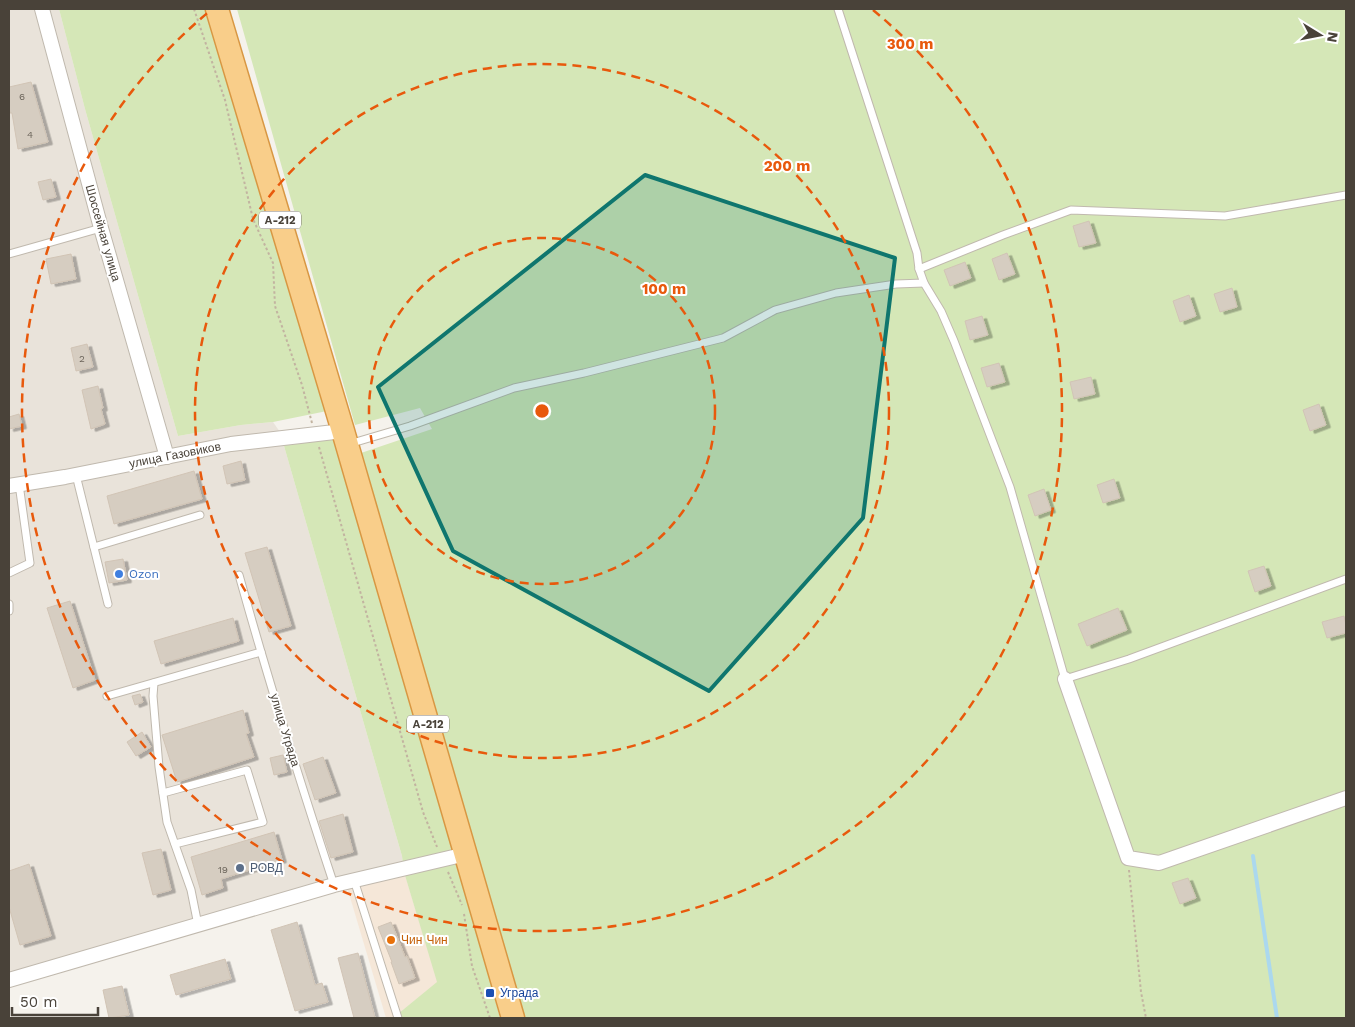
<svg xmlns="http://www.w3.org/2000/svg" width="1355" height="1027" viewBox="0 0 1355 1027" font-family="'Work Sans',sans-serif">
<style>
.residential{fill:#e9e3da}
.commercial{fill:#f5e7d8}
.green{fill:#d5e7b7}
.lines{fill:none;stroke-linecap:round;stroke-linejoin:round}
.stream{stroke:#abd8ee;stroke-width:4}
.building{fill:#d6cdc1;stroke:#d1c4b5;filter:url(#shadow)}
.service-casing{stroke:#c0b9ae;stroke-width:9}
.minor-casing{stroke:#c0b9ae;stroke-width:16}
.trunk-casing{stroke:#d89743;stroke-width:25}
.path{stroke:#c2b3a0;stroke-width:2;stroke-dasharray:2.5 2.5;stroke-linecap:butt}
.service{stroke:#fff;stroke-width:7}
.minor{stroke:#fff;stroke-width:14}
.trunk{stroke:#f9ce8a;stroke-width:22}
.marked{fill:#0f766e;fill-opacity:0.2;stroke:#0f766e;stroke-width:4;stroke-linejoin:round}
.ring{fill:none;stroke:#e8590c;stroke-width:2.5;stroke-dasharray:9 6}
.shop-dot{fill:#3f7fe0;stroke:#fff;stroke-width:2}
.service-dot{fill:#5c6f8a;stroke:#fff;stroke-width:2}
.food-dot{fill:#e8710a;stroke:#fff;stroke-width:2}
.transit-dot{fill:#1a4fb4;stroke:#fff;stroke-width:2}
.labels{text-anchor:middle;stroke-width:4;stroke-linejoin:round;paint-order:stroke}
.number-label{font-size:10px;fill:#6c655b}
.shield{fill:#fff;stroke:#807b74;stroke-width:1}
.shield-label{font-size:11px;font-weight:bold;fill:#494239}
.street-label{font-size:12px;fill:#494239;stroke:#fff}
.shop-label{font-size:12px;fill:#366cbe;stroke:#fff;text-anchor:start}
.service-label{font-size:12px;fill:#4e5e75;stroke:#fff;text-anchor:start}
.food-label{font-size:12px;fill:#c56008;stroke:#fff;text-anchor:start}
.transit-label{font-size:12px;fill:#164399;stroke:#fff;text-anchor:start}
.centre{fill:#e8590c;stroke:#fff;stroke-width:2.5}
.ring-label{font-size:15px;text-anchor:middle;font-weight:bold;fill:#e8590c;stroke:#fff;stroke-width:4;stroke-linejoin:round;paint-order:stroke}
</style>
<defs>
<filter id="shadow"><feDropShadow dx="4.5" dy="2.5" stdDeviation="0" flood-color="#0004"/></filter>
</defs>
<rect width="100%" height="100%" fill="#f5f2ec"/>
<polygon class="residential" points="9,9 59,9 85,109 178,436 241,425 273,422 280,432 402,856 404,872 347,887 9,986"/>
<polygon class="commercial" points="404,872 438,982 393,1018 386,1018 347,887"/>
<g class="green">
<polygon points="59,9 211,9 327,411 273,422 241,425 178,436 85,109"/>
<polygon points="237,9 1346,9 1346,1018 522,1018 361,453 432,429 420,408 355,425"/>
<polygon points="334,431 452,839 500,1018 393,1018 437,982 404,872 402,856 280,432"/>
</g>
<g class="lines">
<polyline class="stream" points="1253,856 1277,1018"/>
</g>
<g class="building">
<polygon points="31,82 48,142 18,149 12,113 10,113 9,108 9,87"/>
<polygon points="51,179 56,197 43,200 38,182"/>
<polygon points="1089,221 1096,243 1079,247 1073,226"/>
<polygon points="1007,253 1015,274 999,280 992,259"/>
<polygon points="71,254 76,279 51,284 46,259"/>
<polygon points="965,262 971,278 950,286 944,270"/>
<polygon points="1232,288 1237,307 1220,312 1214,294"/>
<polygon points="1189,295 1196,316 1180,322 1173,301"/>
<polygon points="982,316 988,335 970,340 965,321"/>
<polygon points="87,344 93,367 76,371 71,348"/>
<polygon points="999,363 1005,382 987,387 981,368"/>
<polygon points="1091,377 1095,394 1074,399 1070,382"/>
<polygon points="98,386 103,408 101,409 105,424 91,429 82,390"/>
<polygon points="1319,404 1326,425 1310,431 1303,410"/>
<polygon points="19,414 22,426 9,429 9,417"/>
<polygon points="241,461 245,480 227,484 223,466"/>
<polygon points="194,471 202,499 114,524 107,496"/>
<polygon points="1114,479 1120,498 1103,503 1097,485"/>
<polygon points="1044,489 1051,510 1035,516 1028,495"/>
<polygon points="267,547 291,626 269,632 245,553"/>
<polygon points="123,559 127,580 109,583 105,562"/>
<polygon points="1264,566 1271,586 1255,592 1248,571"/>
<polygon points="70,601 95,680 73,688 47,608"/>
<polygon points="1118,608 1127,630 1087,646 1078,624"/>
<polygon points="1344,616 1346,625 1346,633 1327,638 1322,622"/>
<polygon points="233,618 239,641 161,664 154,641"/>
<polygon points="140,694 143,702 135,705 132,696"/>
<polygon points="243,710 249,733 246,734 254,757 177,782 162,735"/>
<polygon points="142,732 151,747 136,756 127,742"/>
<polygon points="283,755 287,772 274,775 270,758"/>
<polygon points="323,757 336,793 315,800 303,764"/>
<polygon points="343,814 353,852 331,858 319,821"/>
<polygon points="274,832 282,860 221,879 223,888 202,895 191,857"/>
<polygon points="161,849 171,890 153,895 142,853"/>
<polygon points="29,864 51,936 20,945 9,907 9,871"/>
<polygon points="1188,878 1196,898 1180,904 1172,883"/>
<polygon points="297,922 315,985 322,983 328,1002 295,1011 271,930"/>
<polygon points="391,922 405,957 407,956 415,978 399,984 391,962 392,962 378,927"/>
<polygon points="358,953 375,1018 354,1018 338,958"/>
<polygon points="225,959 231,979 176,995 170,975"/>
<polygon points="122,986 129,1015 109,1018 103,990"/>
</g>
<g class="lines">
<defs>
<g id="service">
<polyline points="9,254 101,228"/>
<polyline points="919,269 1003,235 1071,210 1225,216 1346,195"/>
<polyline points="924,283 941,311 954,341 1010,487 1065,679 1129,659 1346,579"/>
<polyline points="349,444 410,426 514,388 584,373 723,338 775,310 836,293 896,284 924,283 919,269 917,253 838,9"/>
<polyline points="76,475 108,604"/>
<polyline points="94,547 200,515"/>
<polyline points="9,573 30,563 19,484"/>
<path d="M239,575C268,679 300,782 334,885"/>
<polyline points="9,604 9,611"/>
<polyline points="154,683 153,696 159,767 167,822 191,890 198,925"/>
<polyline points="107,696 261,652"/>
<polyline points="163,793 247,770 263,822 175,844"/>
<polyline points="354,880 398,1018"/>
</g>
<g id="minor">
<polyline points="42,9 101,228 167,457"/>
<polyline points="9,486 65,477 231,444 343,431"/>
<polyline points="1065,679 1128,858 1159,863 1346,798"/>
<polyline points="9,980 334,885 466,854"/>
</g>
<polyline id="trunk" points="217,9 343,431 513,1018"/>
</defs>
<use href="#service" class="service-casing"/>
<use href="#minor" class="minor-casing"/>
<use href="#trunk" class="trunk-casing"/>
<g class="path">
<polyline points="194,9 225,100 253,219 273,263 275,306 302,385 312,423"/>
<polyline points="319,447 423,812 437,847"/>
<polyline points="1129,870 1141,992 1146,1018"/>
<polyline points="448,872 462,905"/>
<polyline points="464,914 472,966 490,1018"/>
</g>
<use href="#service" class="service"/>
<use href="#minor" class="minor"/>
<use href="#trunk" class="trunk"/>
</g>
<path class="marked" d="M645,175L895,258L863,518L709,691L453,551L378,387Z"/>
<g class="ring">
<circle cx="542" cy="411" r="173"/>
<circle cx="542" cy="411" r="347"/>
<path d="M873 10A520 520 0 1 1 211 10"/>
</g>
<circle class="shop-dot" cx="119" cy="574" r="5"/>
<circle class="service-dot" cx="240" cy="868" r="5"/>
<circle class="food-dot" cx="391" cy="940" r="5"/>
<rect class="transit-dot" x="485" y="988" width="10" height="10" rx="2.5"/>
<g class="labels">
<g class="number-label">
<text x="22" y="100">6</text>
<text x="30" y="138">4</text>
<text x="82" y="362">2</text>
<text x="223" y="873">19</text>
</g>
<g class="shield">
<rect x="259" y="211.5" width="42" height="17" rx="4"/>
<rect x="407" y="715.5" width="42" height="17" rx="4"/>
</g>
<g class="shield-label">
<text x="280" y="224">А-212</text>
<text x="428" y="728">А-212</text>
</g>
<g class="street-label">
<text transform="translate(103 233) rotate(74)" y="4">Шоссейная улица</text>
<text transform="translate(175 455) rotate(-11)" y="4">улица Газовиков</text>
<text transform="translate(285 730) rotate(73)" y="4">улица Уграда</text>
</g>
<g class="shop-label">
<text x="129" y="578">Ozon</text>
</g>
<g class="service-label">
<text x="250" y="872">РОВД</text>
</g>
<g class="food-label">
<text x="401" y="944">Чин Чин</text>
</g>
<g class="transit-label">
<text x="500" y="997">Уграда</text>
</g>
</g>
<circle cx="542" cy="411" r="8" class="centre"/>
<g class="ring-label">
<text x="910" y="49">300 m</text>
<text x="787" y="171">200 m</text>
<text x="664" y="294">100 m</text>
</g>
<rect width="1355" height="1027" fill="none" stroke="#494239" stroke-width="20"/>
<g transform="translate(1320 35) rotate(100)" stroke="#ffffff" stroke-width="4" paint-order="stroke">
<path d="M0-4L9 19L0 12L-9 19Z" fill="#494239"/>
<text y="-8" font-size="14" font-weight="bold" text-anchor="middle" fill="#494239">N</text>
</g>
<path d="M12 1007v8h86v-8" fill="none" stroke="#494239" stroke-width="2.5"/>
<text x="20" y="1007" font-size="15" fill="#494239" stroke="#ffffff" stroke-width="4" paint-order="stroke">50 m</text>
</svg>
